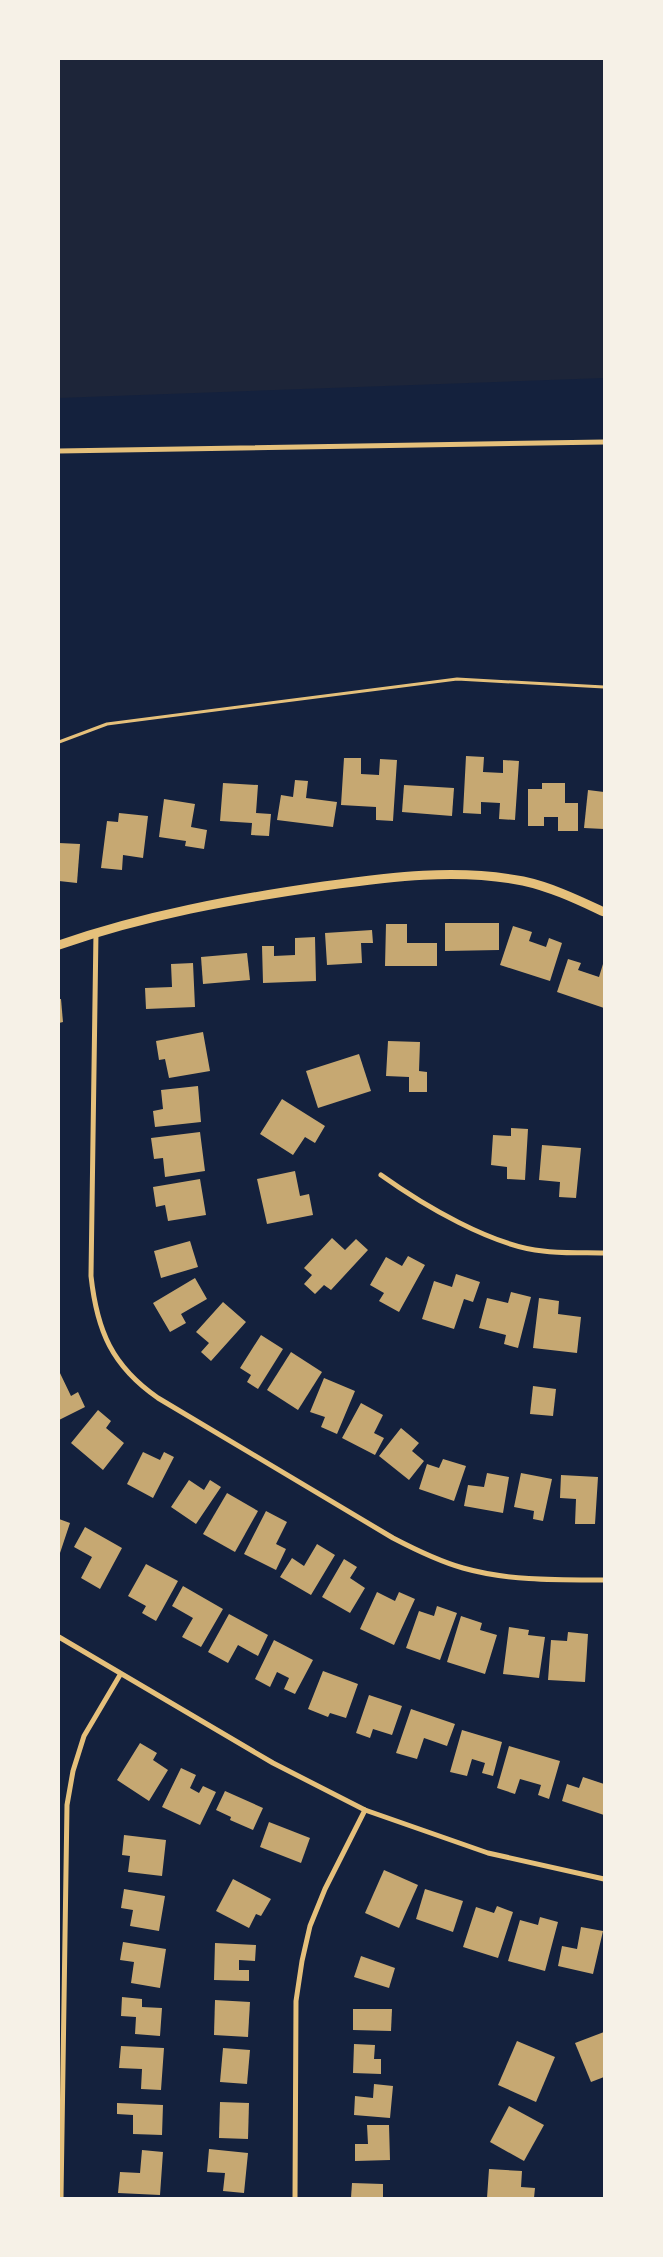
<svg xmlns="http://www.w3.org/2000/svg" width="663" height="2257" viewBox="0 0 663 2257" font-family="Arial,sans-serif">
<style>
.green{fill:#1d2539}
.building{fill:#c6a872}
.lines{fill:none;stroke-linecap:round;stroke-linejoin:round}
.path{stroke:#e5c07b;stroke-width:3}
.minor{stroke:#e5c07b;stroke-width:5}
.tertiary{stroke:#e5c07b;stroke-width:9}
</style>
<rect width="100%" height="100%" fill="#14213d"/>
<polygon class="green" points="59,59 604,59 604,378 59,398"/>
<g class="building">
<polygon points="466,756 484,757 483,772 503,773 503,760 519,761 515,820 499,819 500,803 481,802 481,814 463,813"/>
<polygon points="344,758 361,758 361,774 379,775 380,759 397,760 393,821 376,820 376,807 341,805"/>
<polygon points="295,780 308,781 306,798 337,802 333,827 277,820 281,795 293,797"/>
<polygon points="223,783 258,785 256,813 271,814 269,836 251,835 252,823 220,821"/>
<polygon points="542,783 565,783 565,803 578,803 578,831 558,831 558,817 544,817 544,826 528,826 528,789 542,789"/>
<polygon points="404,785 454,788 452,816 402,812"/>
<polygon points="588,790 604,792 604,829 584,828"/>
<polygon points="164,799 195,804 191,827 207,830 204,849 185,846 186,841 159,837"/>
<polygon points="119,813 148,816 143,858 123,855 122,870 101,868 107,821 118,822"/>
<polygon points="59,843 80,844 77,883 59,881"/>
<polygon points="445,923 499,923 499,950 445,951"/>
<polygon points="386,924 407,924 407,943 437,943 437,966 385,966"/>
<polygon points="513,926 532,932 529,941 546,947 549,938 562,943 550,981 500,965"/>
<polygon points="372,930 373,943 361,943 362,963 327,965 325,933"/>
<polygon points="315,937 316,981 263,983 262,946 274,946 274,956 295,955 295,938"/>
<polygon points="247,953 250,980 203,984 201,957"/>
<polygon points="568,959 581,963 578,970 599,977 603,964 604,965 604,1008 557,992"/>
<polygon points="193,963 195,1007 146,1009 145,988 172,987 171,964"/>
<polygon points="59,999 61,999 63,1022 59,1023"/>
<polygon points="203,1032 210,1071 169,1078 165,1059 159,1060 156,1041"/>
<polygon points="388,1041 420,1042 419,1071 427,1072 427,1092 409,1092 409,1077 386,1076"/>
<polygon points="359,1054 371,1091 318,1108 306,1071"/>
<polygon points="198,1086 201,1122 155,1127 153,1111 163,1109 161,1090"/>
<polygon points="282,1099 325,1126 315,1143 305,1137 293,1155 260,1134"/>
<polygon points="511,1128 528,1129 525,1180 507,1179 507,1167 491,1165 493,1135 511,1136"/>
<polygon points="200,1132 205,1171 165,1177 163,1158 154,1159 151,1138"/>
<polygon points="542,1145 581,1148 576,1198 559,1197 560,1182 539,1180"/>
<polygon points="295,1171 300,1196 309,1194 313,1215 267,1224 257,1179"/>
<polygon points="200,1179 206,1215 168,1221 165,1205 156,1207 153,1187"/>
<polygon points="332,1238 345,1250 356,1239 368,1250 331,1290 324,1285 315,1294 304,1284 312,1275 304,1268"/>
<polygon points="190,1241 198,1267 161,1278 154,1251"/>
<polygon points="408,1256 425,1265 399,1312 379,1301 384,1293 370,1285 386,1257 402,1266"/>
<polygon points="456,1274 480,1282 473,1302 464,1299 454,1329 422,1319 434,1281 452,1287"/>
<polygon points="195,1278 207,1299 181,1314 186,1323 170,1332 153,1303"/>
<polygon points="511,1292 531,1297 518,1348 504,1344 506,1335 479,1328 487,1298 508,1303"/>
<polygon points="539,1298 559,1301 558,1314 581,1317 577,1353 533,1348"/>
<polygon points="223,1302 246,1322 211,1361 201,1352 209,1343 196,1332"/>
<polygon points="261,1335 283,1349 258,1389 247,1382 251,1375 240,1368"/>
<polygon points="291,1352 322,1372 298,1410 267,1390"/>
<polygon points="59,1371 71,1396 78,1392 85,1407 59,1420"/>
<polygon points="324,1378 355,1391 337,1434 321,1427 325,1417 310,1412"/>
<polygon points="533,1386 556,1389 553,1416 530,1414"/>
<polygon points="361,1403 383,1415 374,1433 384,1438 375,1455 342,1438"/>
<polygon points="98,1410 111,1421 106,1428 124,1443 103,1470 71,1443"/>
<polygon points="401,1428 419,1443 412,1451 424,1461 409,1480 379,1456"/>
<polygon points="143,1452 160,1460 164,1452 174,1457 153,1498 127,1484"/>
<polygon points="443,1459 466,1466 454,1501 419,1489 427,1464 439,1468"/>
<polygon points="487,1473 509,1477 503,1513 464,1506 468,1485 484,1487"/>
<polygon points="521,1473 552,1479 543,1521 533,1519 534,1511 514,1507"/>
<polygon points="561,1475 598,1477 595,1524 575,1524 576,1499 560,1498"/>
<polygon points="189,1480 204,1490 210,1480 221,1487 196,1524 171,1507"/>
<polygon points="227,1493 258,1511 235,1552 203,1534"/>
<polygon points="266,1511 287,1522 276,1544 286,1549 276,1570 244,1554"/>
<polygon points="59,1519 70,1523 59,1556"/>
<polygon points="85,1527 122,1548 100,1589 81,1578 92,1557 74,1547"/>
<polygon points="317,1544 335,1555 311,1595 280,1577 292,1558 304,1566"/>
<polygon points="344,1559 357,1567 350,1578 365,1588 350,1613 322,1597"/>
<polygon points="146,1564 178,1581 156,1621 142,1613 146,1606 128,1596"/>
<polygon points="183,1586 223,1609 201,1647 182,1637 193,1618 172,1606"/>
<polygon points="377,1592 395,1601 399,1592 415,1599 394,1645 360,1629"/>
<polygon points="437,1606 457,1613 440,1660 406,1648 419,1611 434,1616"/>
<polygon points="229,1614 268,1635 258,1656 238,1645 228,1663 208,1652"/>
<polygon points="461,1616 482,1623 480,1630 497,1635 485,1674 447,1662"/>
<polygon points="509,1627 529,1630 528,1635 545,1637 539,1678 503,1674"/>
<polygon points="568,1632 588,1634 585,1682 548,1680 551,1640 567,1641"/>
<polygon points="274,1640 313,1660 295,1694 284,1689 289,1678 277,1672 270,1687 255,1679"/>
<polygon points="323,1671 358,1684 346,1718 330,1713 328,1717 308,1709"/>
<polygon points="369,1695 402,1706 392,1735 373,1729 370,1738 356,1733"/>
<polygon points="411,1709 455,1724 447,1746 424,1738 417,1759 396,1753"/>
<polygon points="462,1730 502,1742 493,1776 482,1773 485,1763 472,1759 467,1776 450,1772"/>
<polygon points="140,1743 157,1753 153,1760 168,1770 149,1801 117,1780"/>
<polygon points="509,1746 560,1761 549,1799 538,1795 541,1785 520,1779 515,1794 497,1788"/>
<polygon points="181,1768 196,1775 190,1788 199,1793 203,1786 216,1792 200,1825 162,1807"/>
<polygon points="583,1777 604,1784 604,1815 562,1801 567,1784 579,1788"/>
<polygon points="225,1791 263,1808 253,1830 230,1820 231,1817 216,1810"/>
<polygon points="269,1822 310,1838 301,1863 260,1847"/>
<polygon points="124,1835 166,1840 162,1876 128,1872 130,1856 122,1855"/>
<polygon points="384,1870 418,1885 399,1928 365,1913"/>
<polygon points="233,1879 271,1899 261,1916 256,1914 249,1928 216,1911"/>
<polygon points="124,1889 165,1896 159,1931 130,1926 133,1910 121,1908"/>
<polygon points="425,1889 463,1901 453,1932 416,1919"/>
<polygon points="497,1906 513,1912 498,1958 463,1947 476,1907 494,1913"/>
<polygon points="540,1917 558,1922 545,1971 508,1961 520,1920 538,1925"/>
<polygon points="581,1927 603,1931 593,1974 558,1966 562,1946 577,1949"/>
<polygon points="123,1942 166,1949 160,1988 131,1983 134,1962 120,1960"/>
<polygon points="215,1943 256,1945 255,1961 239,1960 239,1970 249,1970 249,1981 214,1980"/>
<polygon points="361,1956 395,1968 389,1988 354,1977"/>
<polygon points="122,1997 142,1999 142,2007 162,2008 160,2036 135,2034 136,2017 121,2016"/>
<polygon points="215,2000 250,2002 248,2037 214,2035"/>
<polygon points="353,2009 392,2009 391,2031 353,2030"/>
<polygon points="604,2032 604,2077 591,2082 575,2043"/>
<polygon points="517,2041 555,2057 536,2102 498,2085"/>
<polygon points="354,2044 375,2045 374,2059 381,2059 381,2074 353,2073"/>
<polygon points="121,2046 164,2048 161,2090 141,2089 142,2069 119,2068"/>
<polygon points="223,2048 250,2050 247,2084 220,2082"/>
<polygon points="374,2084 393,2086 390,2118 354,2115 355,2096 373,2098"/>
<polygon points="220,2102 249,2103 248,2139 219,2138"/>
<polygon points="117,2103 163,2105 162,2135 133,2134 133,2115 117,2114"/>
<polygon points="509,2106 544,2125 524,2161 490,2142"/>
<polygon points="367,2125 389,2125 390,2160 355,2161 355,2144 368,2144"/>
<polygon points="209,2149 248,2153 244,2193 223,2191 225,2173 207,2172"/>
<polygon points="142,2150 163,2152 160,2195 118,2193 120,2172 140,2173"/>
<polygon points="489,2169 522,2171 521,2187 535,2188 534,2198 487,2198"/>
<polygon points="352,2183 383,2184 383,2198 351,2198"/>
</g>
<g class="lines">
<polyline class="path" points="59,742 107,724 457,679 604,687"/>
<g class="minor">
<polyline points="59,451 604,442"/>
<path d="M96,932L91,1276C97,1331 112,1366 158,1398L393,1538C416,1550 438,1561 463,1568C509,1581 558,1580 604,1580"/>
<path d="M381,1175C423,1205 492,1246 543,1251C563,1254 584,1252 604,1253"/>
<polyline points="59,1637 273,1763 365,1810 488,1853 604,1879"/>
<polyline points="61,2198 67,1805 73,1771 84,1736 120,1675"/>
<polyline points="295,2198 296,2001 302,1961 310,1926 325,1889 365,1810"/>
</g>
<path class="tertiary" d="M59,945C145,915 234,899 324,886C390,877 457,868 523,881C551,887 578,900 604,912"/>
</g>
<rect width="663" height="2257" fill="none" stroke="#f6f1e7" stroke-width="120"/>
</svg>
